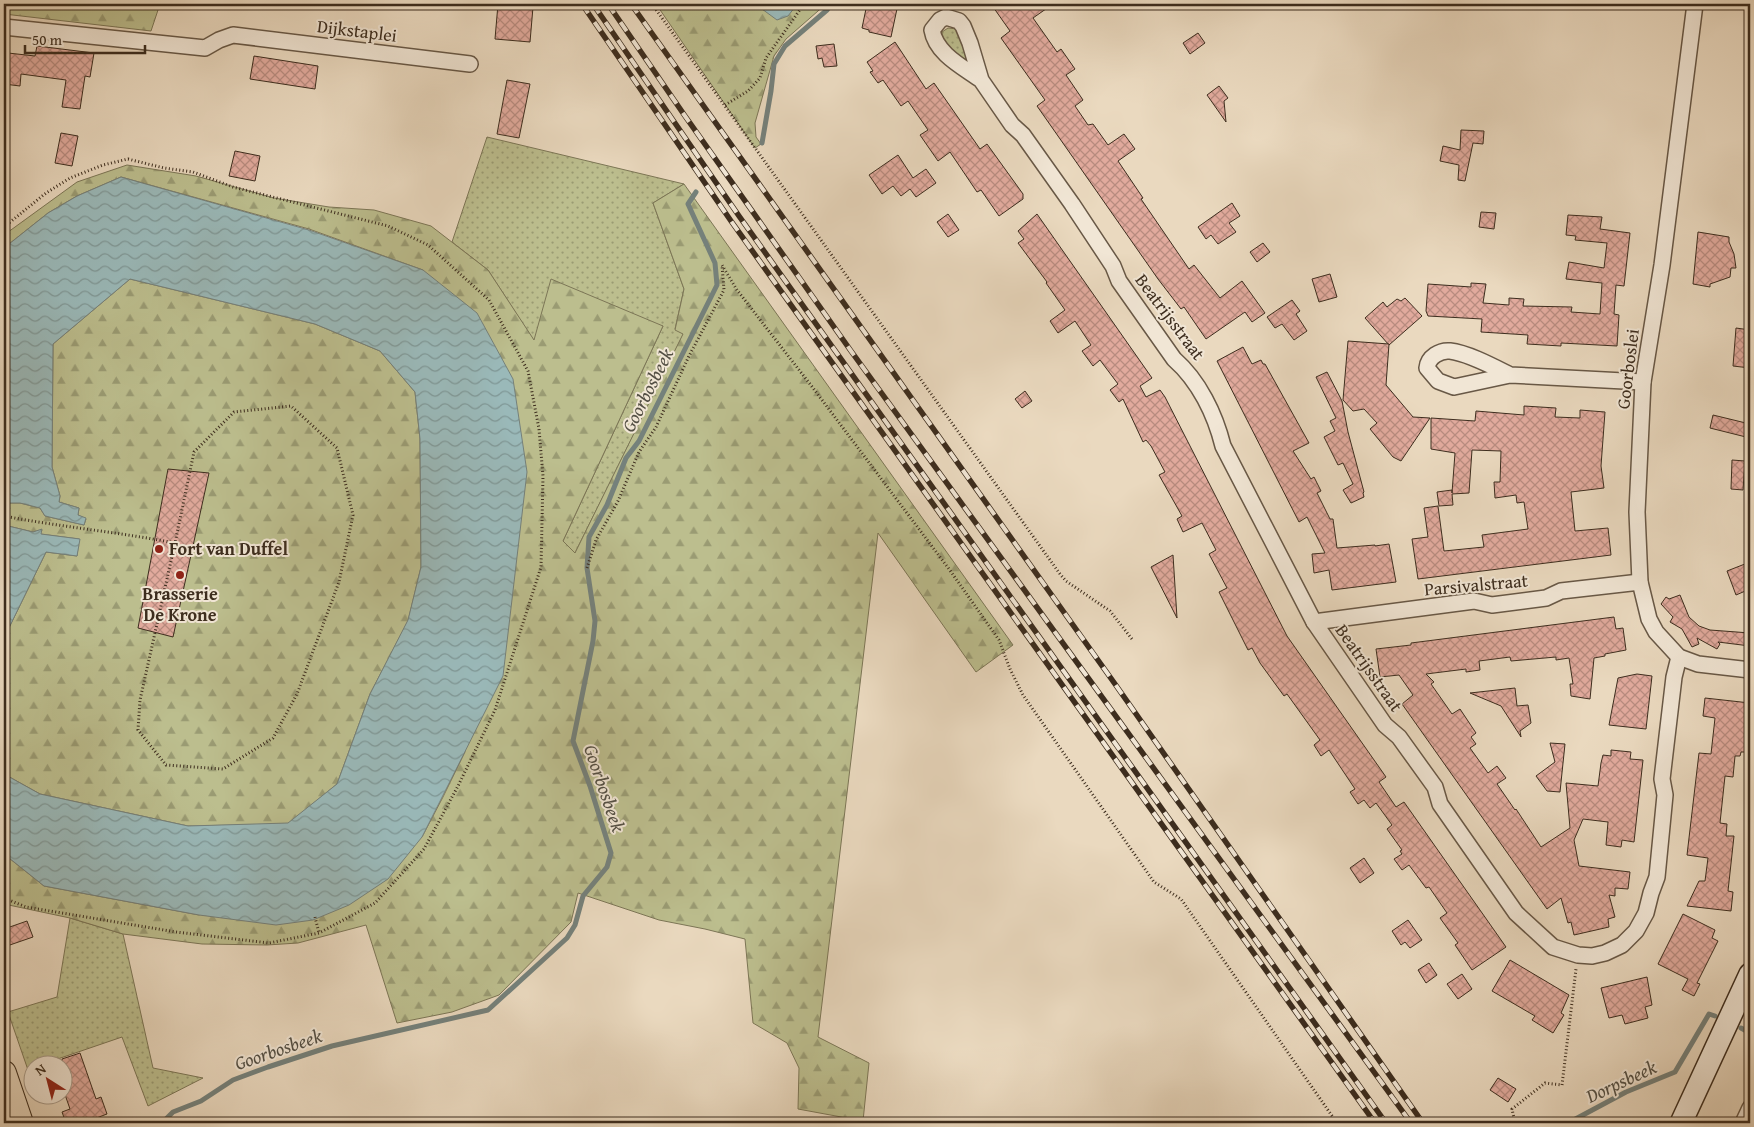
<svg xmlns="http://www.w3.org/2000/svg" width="1754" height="1127" viewBox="0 0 1754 1127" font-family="'Gentium Book Plus',serif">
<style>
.grass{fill:url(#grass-dots);stroke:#7c7656}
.forest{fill:url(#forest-firs);stroke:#7c7656}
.water{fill:url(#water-waves);stroke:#75817b}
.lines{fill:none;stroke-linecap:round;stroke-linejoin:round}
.stream{stroke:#75817b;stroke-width:5}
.building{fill:url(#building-cross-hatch);stroke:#3d2d1e}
.street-casing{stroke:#685846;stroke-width:18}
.secondary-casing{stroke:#3d2d1e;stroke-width:24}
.primary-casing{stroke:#3d2d1e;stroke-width:26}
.path{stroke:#3d2d1e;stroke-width:3;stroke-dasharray:1 2.5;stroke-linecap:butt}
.street{stroke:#f1e6d5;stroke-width:15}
.secondary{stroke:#f1e6d5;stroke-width:21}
.primary{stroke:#ead9bf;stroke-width:24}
.rail-casing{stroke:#3d2d1e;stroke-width:5.5}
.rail{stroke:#f1e6d5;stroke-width:4;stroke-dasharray:11;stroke-linecap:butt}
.poi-dot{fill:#8f2418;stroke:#f1e6d5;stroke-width:2}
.labels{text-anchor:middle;stroke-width:4;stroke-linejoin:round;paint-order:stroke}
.street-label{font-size:18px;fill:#3d2d1e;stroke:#f1e6d5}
.poi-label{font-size:18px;font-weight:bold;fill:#3d2d1e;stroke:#f1e6d5;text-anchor:start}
.water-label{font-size:19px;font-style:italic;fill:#545045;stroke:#f1e6d5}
</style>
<defs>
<pattern id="grass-dots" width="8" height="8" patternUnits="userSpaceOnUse" patternTransform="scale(1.25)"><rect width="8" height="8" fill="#bcbe8e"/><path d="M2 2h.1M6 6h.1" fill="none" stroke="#9a9b73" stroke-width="1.8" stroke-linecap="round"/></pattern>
<pattern id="forest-firs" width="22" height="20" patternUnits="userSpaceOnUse" patternTransform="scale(1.25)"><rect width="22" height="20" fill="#bcbe8e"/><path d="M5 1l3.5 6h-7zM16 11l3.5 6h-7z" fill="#9a9b73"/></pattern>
<pattern id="water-waves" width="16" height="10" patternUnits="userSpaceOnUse" patternTransform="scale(1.25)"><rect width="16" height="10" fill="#9ab9b9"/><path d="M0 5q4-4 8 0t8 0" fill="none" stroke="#7f9796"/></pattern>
<pattern id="building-cross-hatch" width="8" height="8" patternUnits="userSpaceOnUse" patternTransform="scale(1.25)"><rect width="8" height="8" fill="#e1aa9d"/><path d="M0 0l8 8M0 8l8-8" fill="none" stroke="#b88b7f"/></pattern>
</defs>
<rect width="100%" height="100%" fill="#ead9bf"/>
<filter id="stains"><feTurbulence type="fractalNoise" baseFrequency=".004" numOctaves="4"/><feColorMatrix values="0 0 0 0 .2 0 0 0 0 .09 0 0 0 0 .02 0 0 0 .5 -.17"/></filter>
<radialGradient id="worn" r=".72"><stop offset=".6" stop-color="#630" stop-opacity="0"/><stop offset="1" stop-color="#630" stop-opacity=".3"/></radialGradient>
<g class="grass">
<polygon points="948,28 957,29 970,62 968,64 947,47 941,39 942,32"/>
<polygon points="487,137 684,184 653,203 684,289 675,329 684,333 575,553 563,541 663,326 534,341 488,270 452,242"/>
<polygon points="70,918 123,934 153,1068 203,1078 148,1106 122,1037 43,1064 32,1064 32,1068 28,1070 8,1012 57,997"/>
</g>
<g class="forest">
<polygon points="4,4 160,4 151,31 4,14"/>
<polygon points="656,4 761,4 762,9 795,7 794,4 826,4 786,39 774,56 755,123 756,137 761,144 755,148"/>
<polygon points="127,165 196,176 274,198 329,207 374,210 431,226 488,270 534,340 551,279 663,326 563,541 575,553 683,334 675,330 684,289 653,203 684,184 1013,645 976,672 878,533 818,1037 869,1063 863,1121 798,1109 799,1068 787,1043 753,1023 745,939 705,929 659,920 578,893 571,922 499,995 452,1012 397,1023 366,925 298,943 267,945 202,944 123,934 70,918 4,904 4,854 44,886 199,915 422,837 443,797 465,752 423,270 309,229 121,177 77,196 48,213 4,248 4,235 77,182"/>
<polygon points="130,279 315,324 380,351 415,392 420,439 421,567 408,621 370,694 337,784 288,824 188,826 40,794 4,774 4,638 46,552 77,556 79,539 40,534 42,530 33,532 4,525 4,503 20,503 40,508 45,516 84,525 86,519 78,515 79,508 59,502 60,496 52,467 53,344"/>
</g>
<g class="water">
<polygon points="761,4 794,4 795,7 788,16 777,20 762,9"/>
<polygon points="121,177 309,230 423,270 477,313 513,379 527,472 503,676 422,837 388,879 349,905 313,920 276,925 199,915 44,886 4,854 4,774 40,794 188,826 288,823 337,784 370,694 408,620 421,567 420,439 415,392 380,351 315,324 130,279 53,344 52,467 60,496 59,502 79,508 78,515 86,518 84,525 45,516 40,508 20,503 4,503 4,248 48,213 77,196"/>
<polygon points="4,525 33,532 42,529 41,534 80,539 77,556 46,552 4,638"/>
</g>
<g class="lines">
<g class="stream">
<polyline points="762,143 771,91 774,64 785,46 827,10 831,4"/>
<polyline points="1741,1028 1750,1033"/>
<polyline points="162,1123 173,1112 201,1101 233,1080 268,1067 332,1046 488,1010 567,938 575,925 583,896 607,867 611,853 590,786 573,741 593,641 595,621 587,568 589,537 607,505 626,458 639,441 717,285 715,263 688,204 696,192"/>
<polyline points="1568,1123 1626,1092 1675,1072 1709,1014 1715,1016"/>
</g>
</g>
<g class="building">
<polygon points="498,4 533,7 530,42 495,39"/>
<polygon points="867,4 898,4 891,37 869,32 869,30 862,28"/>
<polygon points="991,4 1053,4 1033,18 1057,52 1061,49 1075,69 1066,75 1083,100 1075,106 1088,125 1093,124 1108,145 1124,134 1135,149 1118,161 1143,198 1141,199 1189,269 1194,265 1220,298 1242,281 1265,313 1252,322 1245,312 1206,339 1184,307 1181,309 1158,279 1037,106 1045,100 1001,38 1010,31"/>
<polygon points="1198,33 1205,43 1190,54 1183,43"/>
<polygon points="895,42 926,89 934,83 980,149 987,144 1023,194 1023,199 999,216 981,190 977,192 950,152 938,161 920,135 928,130 908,101 901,106 883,80 878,83 870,72 873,71 867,62"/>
<polygon points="834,44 837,66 824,67 822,58 818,59 816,46"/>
<polygon points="37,46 94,53 90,77 85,76 80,109 62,107 66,80 21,74 20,86 4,84 8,53 35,56"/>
<polygon points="254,56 318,66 315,89 250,79"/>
<polygon points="507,80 530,84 519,138 497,134"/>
<polygon points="1219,86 1228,98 1224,101 1226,122 1207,95"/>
<polygon points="1461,130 1484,131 1483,144 1473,143 1465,181 1458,180 1459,165 1440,161 1443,146 1460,150"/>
<polygon points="61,133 78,136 72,166 55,163"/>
<polygon points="235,151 260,156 255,181 229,176"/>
<polygon points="898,155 913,178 926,169 936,183 916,197 910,189 901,196 893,186 882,194 869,175"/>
<polygon points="1232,203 1240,216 1229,223 1236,232 1218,244 1211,235 1206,239 1198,227"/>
<polygon points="1481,212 1496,213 1494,229 1479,227"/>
<polygon points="948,214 959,230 948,237 937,222"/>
<polygon points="1037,214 1152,378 1140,386 1146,397 1160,390 1165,397 1287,636 1386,777 1379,782 1396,807 1404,802 1506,947 1472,970 1455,945 1458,943 1440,918 1447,913 1429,887 1426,888 1409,865 1402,870 1394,859 1402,854 1400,851 1402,850 1387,829 1392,825 1376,803 1370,808 1364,800 1358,804 1350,792 1355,789 1329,750 1321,756 1314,745 1320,740 1287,694 1284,696 1260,663 1252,648 1248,650 1219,592 1227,588 1209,554 1216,550 1202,523 1183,532 1177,519 1182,516 1159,475 1165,472 1151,446 1146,440 1143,442 1123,399 1119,402 1110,390 1118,384 1100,360 1093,366 1082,351 1091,345 1075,321 1058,333 1050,321 1065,310 1046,283 1047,282 1018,243 1024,239 1018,231"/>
<polygon points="1568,215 1602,217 1600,229 1630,233 1624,286 1616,285 1614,314 1619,315 1617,346 1561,343 1561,346 1527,344 1528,335 1481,332 1482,319 1428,316 1426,311 1428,284 1471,287 1471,283 1486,284 1483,303 1509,305 1509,298 1524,299 1523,306 1572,307 1571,312 1600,314 1602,283 1566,279 1569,262 1604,268 1607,243 1575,240 1576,236 1566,235"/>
<polygon points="1698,232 1729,237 1729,242 1734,254 1736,268 1731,268 1730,277 1710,284 1710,287 1693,284"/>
<polygon points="1263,243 1270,252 1257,262 1250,252"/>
<polygon points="1330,274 1337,297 1319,302 1312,279"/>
<polygon points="1405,298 1422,316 1389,345 1365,318 1383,302 1387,307 1397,299 1401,301"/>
<polygon points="1292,300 1300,311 1296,314 1307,331 1294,340 1282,324 1275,328 1267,317"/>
<polygon points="1736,328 1750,330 1750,368 1733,366"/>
<polygon points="1348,341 1389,344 1386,385 1413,417 1430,418 1401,461 1393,457 1370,429 1377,423 1364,409 1353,411 1343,400"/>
<polygon points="1243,347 1252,364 1261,360 1263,364 1265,364 1309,443 1293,451 1311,479 1314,477 1321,491 1317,493 1330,519 1333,519 1337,548 1375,545 1375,546 1389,544 1396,582 1332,590 1329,570 1314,573 1312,554 1325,553 1307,517 1299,522 1217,361"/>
<polygon points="1327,372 1342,401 1348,432 1364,492 1363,493 1364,497 1351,503 1343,490 1353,484 1343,463 1338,465 1324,437 1335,431 1330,421 1336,418 1316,377"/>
<polygon points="1025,391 1032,401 1022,408 1015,399"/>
<polygon points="1524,406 1556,408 1555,417 1580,418 1580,410 1605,412 1601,466 1604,488 1571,492 1575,531 1608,528 1611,555 1418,579 1412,539 1428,537 1424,508 1438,506 1444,551 1484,547 1482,535 1528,529 1524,502 1517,503 1516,495 1495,498 1494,482 1500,482 1501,451 1472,450 1469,493 1452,494 1453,505 1439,506 1437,492 1452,490 1452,493 1455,453 1431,449 1431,418 1475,421 1476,411 1524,415"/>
<polygon points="1713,415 1750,424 1750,438 1710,428"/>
<polygon points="1732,460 1745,461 1743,490 1731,489"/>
<polygon points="168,469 209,473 173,637 138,628"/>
<polygon points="1173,555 1177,618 1151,567"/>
<polygon points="1750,562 1750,589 1736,595 1727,571"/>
<polygon points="1680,595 1689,617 1699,626 1710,630 1750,633 1750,646 1718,642 1720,644 1717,649 1697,638 1699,644 1692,647 1682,629 1670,622 1673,617 1661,604 1666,597 1669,599"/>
<polygon points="1614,617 1616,629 1623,628 1626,650 1605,654 1605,656 1594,658 1590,699 1571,696 1570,684 1573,684 1569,658 1556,660 1556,657 1511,661 1510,657 1479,661 1480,670 1466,672 1466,669 1426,674 1434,682 1431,684 1452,714 1460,709 1476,733 1471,737 1476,744 1470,748 1488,773 1497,766 1506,778 1497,784 1515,810 1516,809 1541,847 1570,828 1566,783 1598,786 1601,763 1603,755 1611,756 1611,750 1631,752 1630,759 1643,760 1634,842 1622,840 1621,847 1606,845 1608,822 1583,819 1574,840 1579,866 1630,872 1628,889 1615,888 1615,896 1609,895 1615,917 1608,919 1609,927 1574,935 1571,922 1568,923 1561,898 1547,909 1402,704 1413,695 1399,675 1380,677 1376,649 1411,645 1411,643"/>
<polygon points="1637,674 1652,676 1646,729 1609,725 1618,678"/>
<polygon points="1515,688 1517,706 1528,705 1531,723 1520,731 1521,737 1501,706 1470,693"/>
<polygon points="1705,698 1750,703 1750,743 1748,743 1748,752 1741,752 1740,756 1735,756 1733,777 1725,776 1720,823 1727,824 1726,836 1734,836 1728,891 1733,892 1731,911 1687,906 1699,881 1705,881 1708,858 1687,855 1699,753 1711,754 1715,718 1703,716"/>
<polygon points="1550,743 1565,744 1560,792 1547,791 1536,776 1555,762"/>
<polygon points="1364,858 1374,873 1360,883 1350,868"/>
<polygon points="1683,914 1715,930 1712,938 1718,941 1697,983 1700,984 1694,996 1682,990 1688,979 1658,964"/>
<polygon points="1408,920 1422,940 1410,948 1405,942 1401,945 1392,931"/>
<polygon points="27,921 33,937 4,947 4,929"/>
<polygon points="1510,960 1569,995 1561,1013 1564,1015 1553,1033 1532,1020 1535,1016 1492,991"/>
<polygon points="1429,963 1437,975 1426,983 1418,970"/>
<polygon points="1462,974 1472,989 1458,999 1447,984"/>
<polygon points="1647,977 1652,1005 1645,1007 1648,1018 1625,1024 1622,1015 1609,1018 1601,988"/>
<polygon points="80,1053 96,1099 101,1097 107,1114 83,1123 66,1123 62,1112 70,1109 62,1086 62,1059"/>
<polygon points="1498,1078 1516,1089 1508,1102 1490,1090"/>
</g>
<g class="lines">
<defs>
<g id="street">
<polyline points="1695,4 1662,265 1643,382 1637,512 1640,582 1649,619 1656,632 1679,657 1698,664 1750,670"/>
<polyline points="4,27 205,48 219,40 233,35 470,64"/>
<path d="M981,80C963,67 936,54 932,30L940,20L946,17L959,21L963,26L970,43L981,80L1012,125L1023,135L1072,204L1113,266L1119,281L1174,359C1199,381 1215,414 1223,446L1314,622L1385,725L1399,737L1435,787L1440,804L1516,913L1553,947L1578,955L1592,956L1605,953L1622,945L1636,931L1646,913L1651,893L1657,877L1665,795L1662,779L1674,677L1679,657"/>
<path d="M1510,375C1494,367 1468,353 1450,351C1440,350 1428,357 1427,368L1438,381L1454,387L1510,375L1643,382"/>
<polyline points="1314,622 1474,601 1492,605 1546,598 1561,591 1640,582"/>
<polyline points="1743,1123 1750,1108"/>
</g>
<polyline id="secondary" points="1681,1123 1750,974"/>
<polyline id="primary" points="4,1073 21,1123"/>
</defs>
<use href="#street" class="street-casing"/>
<use href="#secondary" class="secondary-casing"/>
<use href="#primary" class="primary-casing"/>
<g class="path">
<polyline points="652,4 1060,574 1066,581 1110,611 1132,639"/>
<polyline points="725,105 748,91 760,78 766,58 804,4"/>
<polyline points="4,227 46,193 70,178 103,165 128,159 164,168 193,172 233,187 388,226 428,245 489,300 528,371 539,429 543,476 541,567 495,710 458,786 424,849 375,903 319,933 269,943 176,932 26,907 4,898"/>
<path d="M4,516C61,527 118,532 175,543L194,452L234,412L291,406L337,448L353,515L339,582L297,694L273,738L223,769L166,765L138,730L140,700L175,543"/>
<polyline points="587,568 596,540 618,501 639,452 656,427 689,356 724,290 722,265 737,290 810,384 949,569 999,640 1010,669 1023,695 1154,882 1181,899 1337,1123"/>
<polyline points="315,917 319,933"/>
<polyline points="1515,1123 1512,1109 1545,1083 1562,1085 1576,969"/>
</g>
<use href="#street" class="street"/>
<use href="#secondary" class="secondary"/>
<use href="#primary" class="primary"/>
<defs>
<g id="rail">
<polyline points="582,4 731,221 1375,1123"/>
<polyline points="593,4 739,216 1386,1123"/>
<polyline points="608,4 685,116 851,351 1411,1123"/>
<polyline points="631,4 1115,684 1423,1123"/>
</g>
</defs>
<use href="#rail" class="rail-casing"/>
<use href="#rail" class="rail"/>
</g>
<g class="poi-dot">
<circle cx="159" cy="549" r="5"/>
<circle cx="180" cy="575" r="5"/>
</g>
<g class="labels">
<g class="street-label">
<text transform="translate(357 31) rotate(7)" y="6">Dijkstaplei</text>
<text transform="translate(1170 317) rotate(53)" y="6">Beatrijsstraat</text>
<text transform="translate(1628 369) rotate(-83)" y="6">Goorboslei</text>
<text transform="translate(1476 585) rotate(-5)" y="6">Parsivalstraat</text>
<text transform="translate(1369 668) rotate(55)" y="6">Beatrijsstraat</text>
</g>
<g class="poi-label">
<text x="169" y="555">Fort van Duffel</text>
<text x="180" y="600" text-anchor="middle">Brasserie<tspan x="180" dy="21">De Krone</tspan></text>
</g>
<g class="water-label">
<text transform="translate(647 390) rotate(-63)" y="7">Goorbosbeek</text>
<text transform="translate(605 788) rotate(71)" y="7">Goorbosbeek</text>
<text transform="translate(278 1049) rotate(-19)" y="7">Goorbosbeek</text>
<text transform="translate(1621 1081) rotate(-25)" y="7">Dorpsbeek</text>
</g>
</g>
<rect width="1754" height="1127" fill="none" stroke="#ead9bf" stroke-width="20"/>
<rect x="5" y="5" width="1744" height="1117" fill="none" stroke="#3d2d1e" stroke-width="2.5"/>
<rect x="10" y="10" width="1734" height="1107" fill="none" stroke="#3d2d1e"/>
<g transform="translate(48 1080) rotate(324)"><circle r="24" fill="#f1e6d5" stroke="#a99c8c"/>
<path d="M0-4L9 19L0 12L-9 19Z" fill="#8f2418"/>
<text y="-8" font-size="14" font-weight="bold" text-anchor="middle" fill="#3d2d1e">N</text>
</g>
<path d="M25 45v8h120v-8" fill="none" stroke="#3d2d1e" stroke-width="2.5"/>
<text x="32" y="45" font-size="15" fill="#3d2d1e" stroke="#f1e6d5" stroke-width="4" paint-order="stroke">50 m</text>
<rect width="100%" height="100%" filter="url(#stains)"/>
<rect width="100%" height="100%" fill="url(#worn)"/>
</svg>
